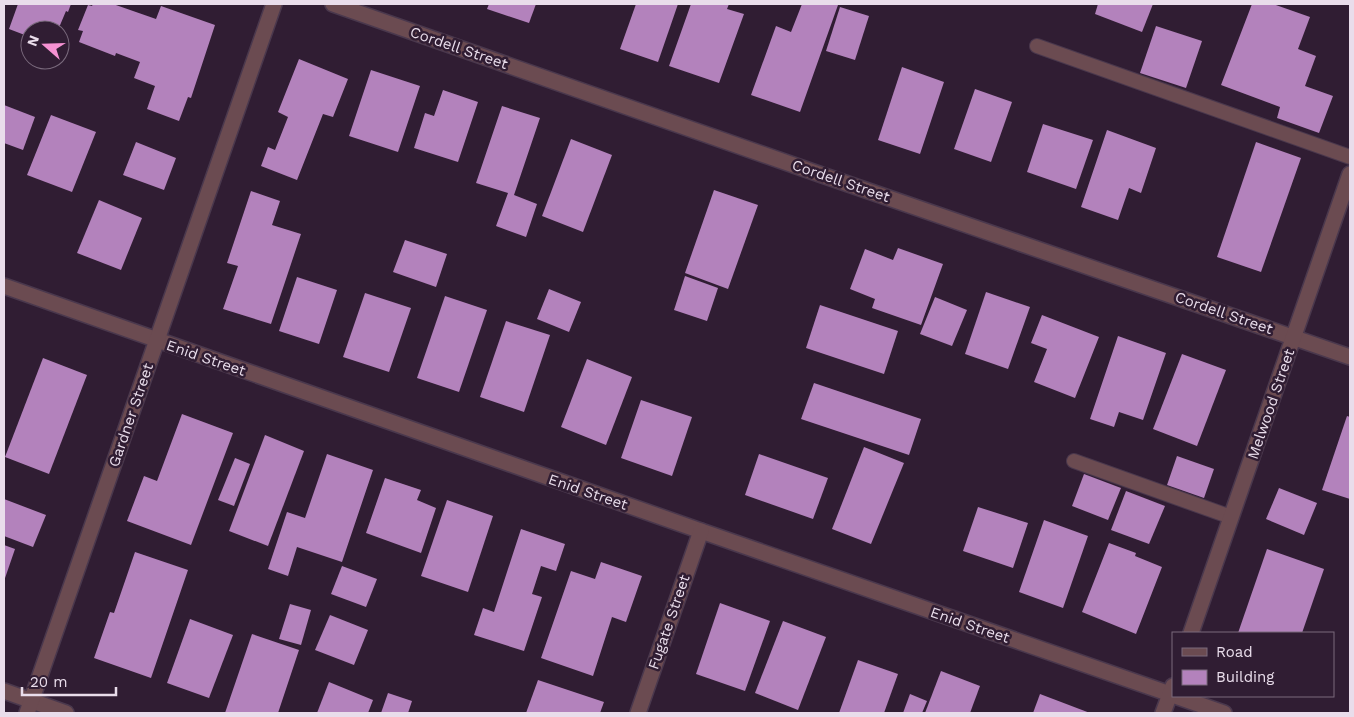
<svg xmlns="http://www.w3.org/2000/svg" width="1354" height="717" viewBox="0 0 1354 717" font-family="'Work Sans',sans-serif">
<style>
.building{fill:#b382bc}
.lines{fill:none;stroke-linecap:round;stroke-linejoin:round}
.lane-casing{stroke:#4a384d;stroke-width:16}
.street-casing{stroke:#4a384d;stroke-width:18}
.lane{stroke:#6b4b51;stroke-width:14}
.street{stroke:#6b4b51;stroke-width:15}
.labels{text-anchor:middle;stroke-width:5;stroke-linejoin:round;paint-order:stroke}
.street-label{font-size:15px;fill:#e9ddeb;stroke:#301d33}
</style>
<rect width="100%" height="100%" fill="#301d33"/>
<g class="building">
<polygon points="18,4 71,4 68,12 66,11 58,30 30,30 30,37 9,29"/>
<polygon points="93,4 113,4 156,19 161,6 215,25 191,98 188,97 179,121 147,109 155,86 134,78 140,62 116,53 115,56 79,42 83,31 78,30 88,5 92,6"/>
<polygon points="489,4 536,4 529,23 487,9"/>
<polygon points="636,4 678,4 658,62 620,49"/>
<polygon points="691,4 729,4 727,9 744,14 719,83 669,66"/>
<polygon points="802,4 838,5 800,112 751,95 776,26 791,32"/>
<polygon points="1098,4 1153,4 1142,32 1095,14"/>
<polygon points="1252,4 1273,4 1310,17 1298,49 1316,56 1305,86 1333,96 1319,133 1277,118 1280,107 1221,85"/>
<polygon points="840,7 869,16 855,60 826,51"/>
<polygon points="1156,26 1202,41 1186,88 1140,73"/>
<polygon points="299,59 348,79 333,117 323,114 297,180 261,166 268,147 275,150 288,117 278,112"/>
<polygon points="902,67 944,82 920,154 878,140"/>
<polygon points="371,70 420,86 398,152 349,136"/>
<polygon points="975,89 1012,102 991,162 954,149"/>
<polygon points="443,90 478,102 458,162 414,148 425,113 434,116"/>
<polygon points="4,105 35,117 23,150 4,143"/>
<polygon points="502,106 540,118 514,195 537,204 526,237 496,226 508,193 476,183"/>
<polygon points="51,115 96,132 72,192 27,175"/>
<polygon points="1043,124 1093,140 1076,189 1027,172"/>
<polygon points="1107,130 1156,148 1141,193 1129,188 1118,220 1081,207"/>
<polygon points="571,139 612,155 583,232 542,216"/>
<polygon points="136,142 176,158 164,190 123,175"/>
<polygon points="1256,142 1301,158 1261,272 1217,257"/>
<polygon points="714,190 758,205 728,289 685,273"/>
<polygon points="251,191 280,201 272,225 301,234 271,324 223,309 238,266 227,263"/>
<polygon points="99,200 142,218 121,270 77,253"/>
<polygon points="405,240 447,254 436,287 393,272"/>
<polygon points="898,248 943,264 921,325 872,308 875,299 850,289 865,249 893,260"/>
<polygon points="685,276 718,288 707,321 674,310"/>
<polygon points="297,277 337,290 319,344 279,331"/>
<polygon points="549,289 581,302 569,332 537,319"/>
<polygon points="986,292 1030,307 1008,369 965,354"/>
<polygon points="365,293 411,308 389,372 343,357"/>
<polygon points="445,296 487,310 459,392 417,378"/>
<polygon points="935,297 967,310 952,346 920,334"/>
<polygon points="820,305 898,331 884,374 806,348"/>
<polygon points="1042,315 1099,337 1075,398 1034,382 1047,349 1031,343"/>
<polygon points="506,321 550,335 524,412 480,397"/>
<polygon points="1118,336 1166,353 1143,420 1119,412 1114,427 1090,419"/>
<polygon points="1182,354 1226,370 1197,446 1153,429"/>
<polygon points="43,358 87,375 49,474 5,457"/>
<polygon points="587,359 632,377 606,445 561,427"/>
<polygon points="814,383 921,419 909,455 801,419"/>
<polygon points="641,400 692,417 672,476 621,458"/>
<polygon points="182,414 233,433 191,545 127,521 144,476 157,481"/>
<polygon points="1347,416 1350,417 1350,499 1322,490"/>
<polygon points="265,435 304,451 268,546 229,531"/>
<polygon points="864,447 904,463 871,544 832,529"/>
<polygon points="327,454 373,470 342,562 297,547 288,576 268,569 287,512 305,518"/>
<polygon points="759,454 828,478 813,519 745,495"/>
<polygon points="1177,456 1214,469 1204,498 1167,485"/>
<polygon points="235,458 250,464 234,506 218,500"/>
<polygon points="1084,474 1121,488 1108,520 1072,506"/>
<polygon points="385,478 421,490 417,500 436,508 421,553 366,533"/>
<polygon points="1279,488 1317,503 1304,535 1266,519"/>
<polygon points="1126,491 1165,506 1149,544 1111,530"/>
<polygon points="4,499 46,515 33,547 4,536"/>
<polygon points="447,500 493,516 468,592 421,576"/>
<polygon points="978,507 1028,523 1013,568 963,551"/>
<polygon points="1044,520 1088,536 1063,608 1019,592"/>
<polygon points="521,529 565,544 556,571 541,566 532,594 542,597 524,651 474,635 483,608 494,612"/>
<polygon points="1109,543 1136,553 1135,556 1162,567 1136,634 1082,612"/>
<polygon points="4,545 15,549 4,581"/>
<polygon points="1267,549 1324,569 1302,633 1238,633"/>
<polygon points="135,552 188,570 151,678 94,658 110,612 114,613"/>
<polygon points="601,562 642,576 626,622 612,617 593,676 541,658 571,571 595,579"/>
<polygon points="342,566 377,579 366,607 331,594"/>
<polygon points="720,603 770,621 745,691 696,674"/>
<polygon points="290,604 311,610 301,645 279,639"/>
<polygon points="330,615 368,630 354,665 315,650"/>
<polygon points="190,619 233,635 209,698 167,683"/>
<polygon points="783,621 826,637 798,710 755,693"/>
<polygon points="252,634 299,650 278,713 225,713"/>
<polygon points="858,660 898,674 884,713 839,713"/>
<polygon points="941,671 980,686 970,713 925,713"/>
<polygon points="538,680 604,702 600,713 526,713"/>
<polygon points="329,682 373,700 368,713 317,713"/>
<polygon points="388,693 412,701 408,713 381,713"/>
<polygon points="910,694 927,701 922,713 903,713"/>
<polygon points="1040,694 1090,713 1033,713"/>
</g>
<g class="lines">
<defs>
<g id="lane">
<polyline points="1037,46 1350,157"/>
<polyline points="1074,461 1231,517"/>
</g>
<g id="street">
<polyline points="333,4 822,175 1350,357"/>
<polyline points="4,286 701,531 1173,695"/>
<polyline points="1191,633 1350,174"/>
<polyline points="4,691 66,713"/>
<polyline points="1175,696 1224,713"/>
<polyline points="27,713 274,4"/>
<polyline points="638,713 701,531"/>
<polyline points="1163,713 1173,686"/>
</g>
</defs>
<use href="#lane" class="lane-casing"/>
<use href="#street" class="street-casing"/>
<use href="#lane" class="lane"/>
<use href="#street" class="street"/>
</g>
<g class="labels">
<g class="street-label">
<text transform="translate(459 48) rotate(19)" y="5">Cordell Street</text>
<text transform="translate(841 181) rotate(19)" y="5">Cordell Street</text>
<text transform="translate(1224 313) rotate(19)" y="5">Cordell Street</text>
<text transform="translate(206 358) rotate(19)" y="5">Enid Street</text>
<text transform="translate(1271 404) rotate(-71)" y="5">Melwood Street</text>
<text transform="translate(131 415) rotate(-71)" y="5">Gardner Street</text>
<text transform="translate(588 492) rotate(19)" y="5">Enid Street</text>
<text transform="translate(669 622) rotate(-71)" y="5">Fugate Street</text>
<text transform="translate(970 625) rotate(19)" y="5">Enid Street</text>
</g>
</g>
<rect width="1354" height="717" fill="none" stroke="#e9ddeb" stroke-width="10"/>
<rect x="1172" y="632" width="162" height="65" fill="#301d33" stroke="#7a6a7d"/>
<rect x="1182" y="648" width="25" height="8" fill="#6b4b51" stroke="#7a6a7d"/>
<text x="1216" y="657" font-size="15" fill="#e9ddeb">Road</text>
<rect x="1182" y="670" width="25" height="15" fill="#b382bc" stroke="#7a6a7d"/>
<text x="1216" y="682" font-size="15" fill="#e9ddeb">Building</text>
<g transform="translate(45 45) rotate(290)"><circle r="24" fill="#301d33" stroke="#7a6a7d"/>
<path d="M0-4L9 19L0 12L-9 19Z" fill="#f591d2"/>
<text y="-8" font-size="14" font-weight="bold" text-anchor="middle" fill="#e9ddeb">N</text>
</g>
<path d="M22 687v8h94v-8" fill="none" stroke="#e9ddeb" stroke-width="2.5"/>
<text x="30" y="687" font-size="15" fill="#e9ddeb" stroke="#301d33" stroke-width="4" paint-order="stroke">20 m</text>
</svg>
